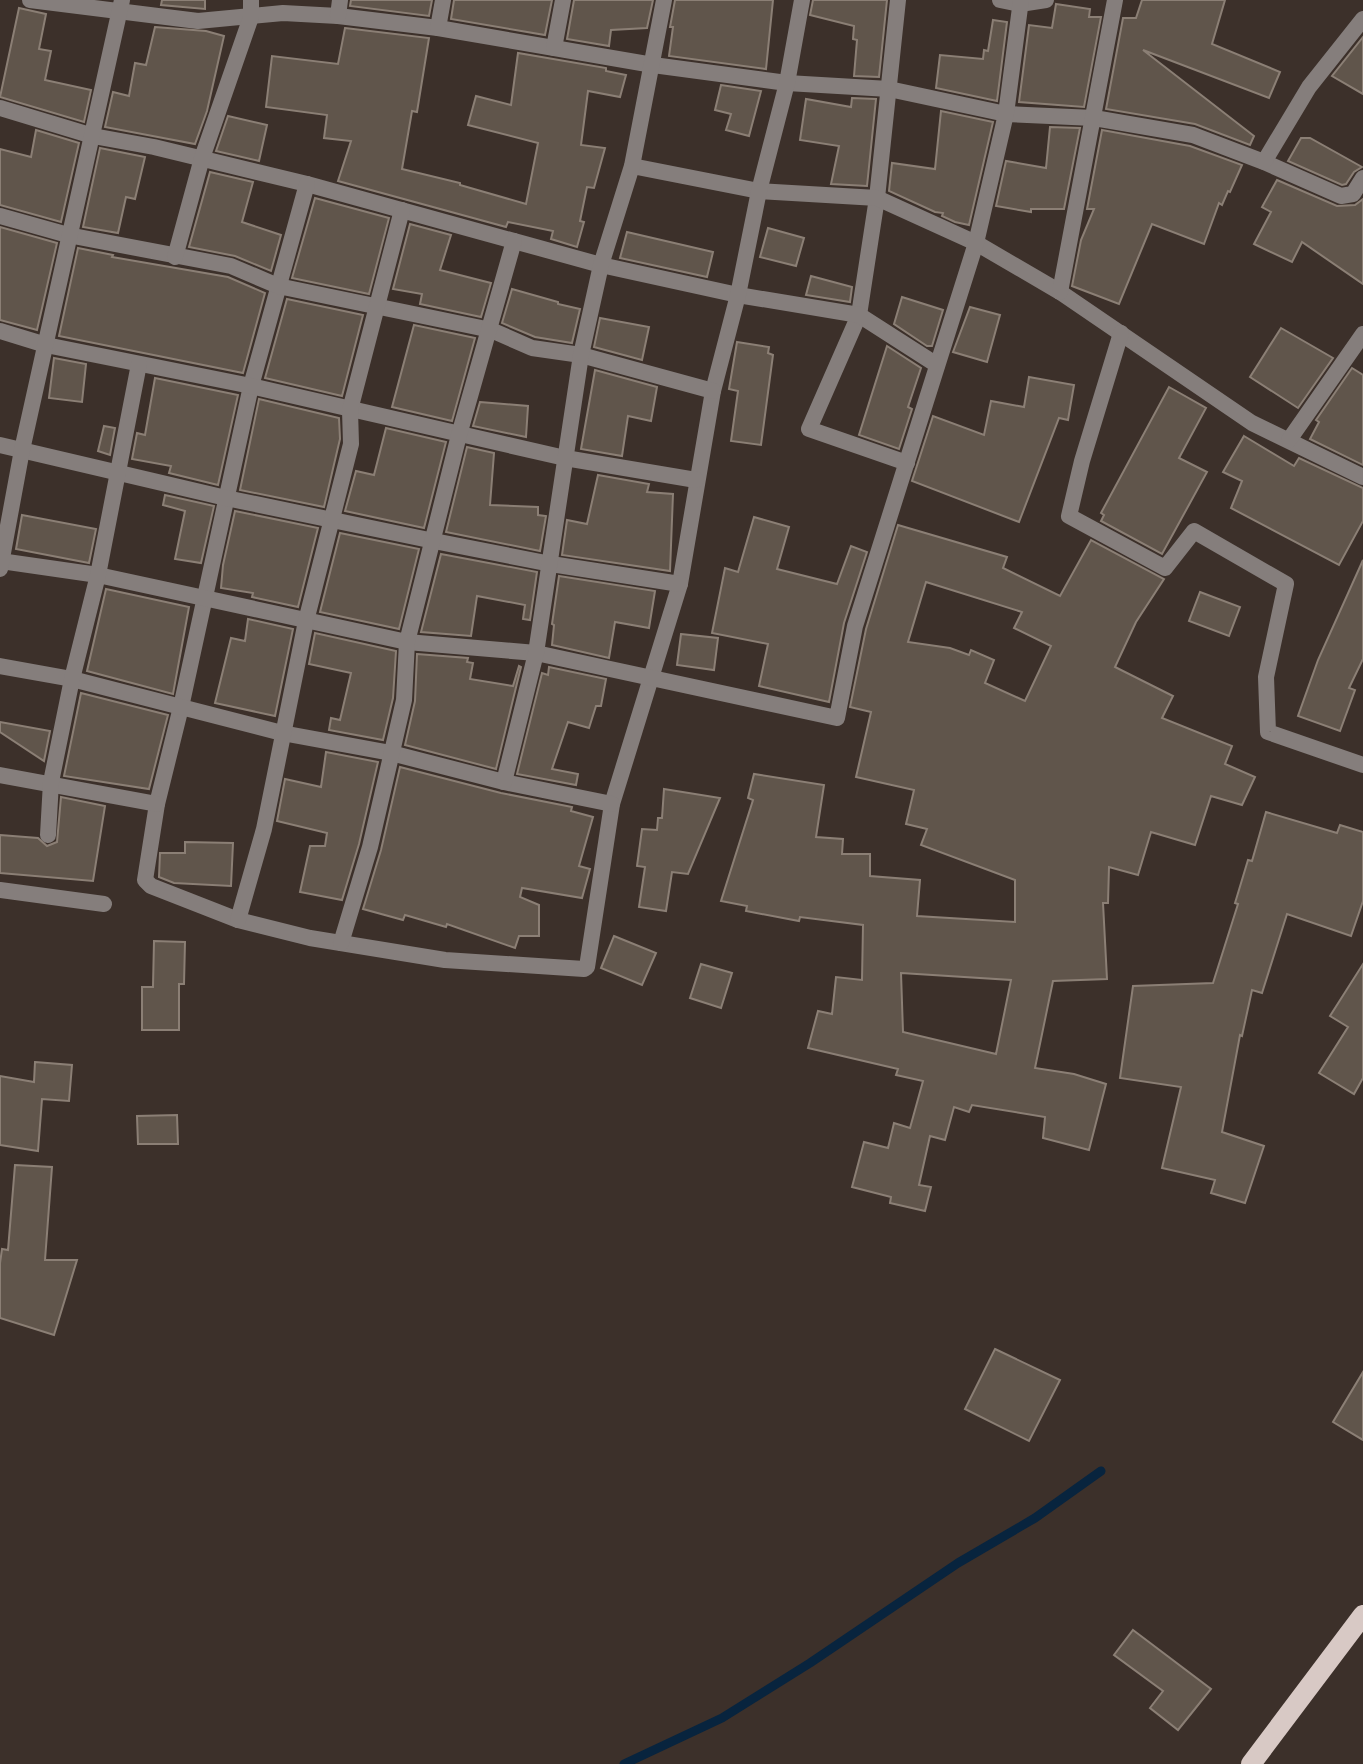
<svg xmlns="http://www.w3.org/2000/svg" width="1363" height="1764" viewBox="0 0 1363 1764" font-family="Rubik,sans-serif">
<style>
.lines{fill:none;stroke-linecap:round;stroke-linejoin:round}
.stream{stroke:#08243e;stroke-width:9}
.building{fill:#60554b;stroke:#8b7f75;stroke-width:2;fill-rule:evenodd}
.minor{stroke:#857e7c;stroke-width:16}
.primary{stroke:#d8c9c5;stroke-width:20}
</style>
<rect width="100%" height="100%" fill="#3c302a"/>
<g class="lines">
<polyline class="stream" points="624,1764 722,1718 810,1663 958,1563 1035,1518 1101,1471"/>
</g>
<g class="building">
<polygon points="162,0 205,0 205,9 161,5"/>
<polygon points="351,0 432,0 429,16 350,6"/>
<polygon points="454,0 552,0 545,35 451,19"/>
<polygon points="574,0 653,0 647,28 611,30 609,46 567,39"/>
<polygon points="675,0 773,0 766,69 669,56 673,27 670,27"/>
<polygon points="813,0 887,0 879,77 854,76 857,40 853,39 854,26 810,15"/>
<polygon points="1142,0 1225,0 1212,44 1280,72 1269,98 1143,50 1254,136 1250,145 1195,124 1106,109 1123,18 1136,18"/>
<polygon points="1056,4 1090,9 1089,17 1101,17 1084,107 1019,102 1029,25 1052,28"/>
<polygon points="19,8 46,14 39,49 51,51 45,80 91,90 84,122 0,97"/>
<polygon points="993,20 1007,22 997,101 936,88 940,55 983,59 984,50 988,51"/>
<polygon points="155,27 206,31 224,36 207,111 195,144 105,127 113,92 129,96 135,63 146,65"/>
<polygon points="345,28 429,38 417,112 412,111 402,169 460,183 460,185 526,204 538,143 468,125 476,96 511,105 518,53 606,68 606,71 626,75 620,97 588,91 581,145 605,148 594,188 587,187 580,221 584,222 577,247 551,239 553,231 508,222 506,227 338,181 351,141 324,138 327,115 266,107 272,56 338,64"/>
<polygon points="1363,37 1363,94 1332,76"/>
<polygon points="721,85 761,91 749,136 726,130 731,114 715,110"/>
<polygon points="852,98 876,99 867,186 831,184 839,146 800,140 806,99 851,107"/>
<polygon points="941,111 993,122 969,225 955,222 942,216 943,213 935,212 889,191 892,163 935,169"/>
<polygon points="228,116 267,125 259,161 216,151"/>
<polygon points="1050,127 1080,128 1064,209 1031,209 1031,212 996,206 1006,161 1046,168"/>
<polygon points="36,130 79,143 61,222 0,205 0,149 31,157"/>
<polygon points="1102,130 1190,146 1242,165 1230,192 1228,191 1222,205 1219,203 1204,244 1152,224 1119,304 1072,286 1081,240 1094,209 1087,209"/>
<polygon points="1301,138 1310,138 1362,167 1354,172 1346,184 1342,185 1288,161"/>
<polygon points="100,148 145,157 135,199 126,197 118,233 83,227"/>
<polygon points="210,172 253,182 242,222 281,235 271,271 235,256 189,247"/>
<polygon points="1277,180 1337,206 1355,205 1363,199 1363,284 1302,242 1292,262 1254,244 1271,212 1262,207"/>
<polygon points="315,198 389,218 369,294 292,278"/>
<polygon points="410,224 451,235 440,270 491,283 481,317 420,304 422,294 393,289"/>
<polygon points="0,227 57,243 37,330 0,320"/>
<polygon points="768,228 804,238 796,266 760,257"/>
<polygon points="627,232 713,252 707,277 620,258"/>
<polygon points="78,248 113,255 112,257 228,277 265,293 243,373 59,336"/>
<polygon points="811,276 852,287 850,302 806,295"/>
<polygon points="512,289 558,302 558,304 580,309 572,343 535,337 502,323"/>
<polygon points="902,297 943,310 932,346 927,346 894,324"/>
<polygon points="287,299 363,315 342,396 265,378"/>
<polygon points="970,307 1000,315 987,362 953,352"/>
<polygon points="600,318 649,327 642,360 594,347"/>
<polygon points="414,325 475,338 452,421 392,407"/>
<polygon points="1281,328 1333,358 1298,408 1250,377"/>
<polygon points="737,342 769,347 768,353 773,355 761,445 731,441 738,391 729,389"/>
<polygon points="887,346 921,368 908,407 912,409 899,449 859,435"/>
<polygon points="54,358 86,364 82,402 49,398"/>
<polygon points="1352,368 1363,375 1363,465 1310,439 1319,422 1316,420"/>
<polygon points="595,370 657,387 651,421 628,416 622,456 581,449"/>
<polygon points="1029,377 1074,385 1068,420 1059,418 1019,522 912,481 933,416 984,435 991,401 1024,407"/>
<polygon points="155,378 238,395 218,485 169,473 171,466 132,459 137,433 145,435"/>
<polygon points="1169,387 1206,408 1179,458 1207,472 1162,554 1101,521 1104,515 1101,513"/>
<polygon points="259,399 339,418 340,439 324,507 240,490"/>
<polygon points="480,402 528,406 526,437 473,426"/>
<polygon points="104,426 115,428 110,455 98,451"/>
<polygon points="386,428 446,442 424,528 345,511 356,471 374,475"/>
<polygon points="1244,436 1294,466 1299,458 1363,488 1363,521 1339,565 1231,508 1242,481 1223,472"/>
<polygon points="467,447 494,453 490,505 538,507 538,515 546,516 540,551 446,532"/>
<polygon points="598,475 649,484 647,492 673,494 670,571 562,555 567,520 587,524"/>
<polygon points="165,495 214,506 201,563 175,559 185,511 163,505"/>
<polygon points="235,511 318,528 298,607 252,597 253,593 221,588 223,565"/>
<polygon points="22,515 96,529 89,563 16,549"/>
<polygon points="754,517 789,527 777,569 837,584 851,546 867,552 844,623 829,702 759,686 768,644 712,633 725,568 738,572"/>
<path d="M898,525L1007,557L1003,568L1060,596L1091,540L1164,579L1136,622L1115,667L1173,696L1162,718L1232,746L1225,764L1255,777L1242,805L1211,796L1195,845L1151,832L1138,875L1109,867L1108,903H1103L1107,979L1053,981L1035,1068L1074,1074L1106,1084L1089,1150L1043,1138L1045,1117L972,1105L969,1112L954,1107L945,1140L930,1136L919,1185L931,1187L925,1211L890,1203L891,1197L852,1187L864,1142L888,1148L894,1123L910,1128L923,1081L896,1075L898,1069L808,1048L818,1011L832,1014L836,977L862,980L863,925L800,917L799,921L746,911L747,906L721,901L753,800L748,798L754,774L824,785L816,837L843,839L842,854H870V876L920,880L917,916L1015,922V880L921,845L927,829L906,824L914,790L856,777L871,712L850,707L866,629ZM926,582L1022,612L1014,628L1051,646L1025,701L985,683L994,660L971,650L969,655L950,648L908,642ZM901,973L1011,980L996,1054L903,1032Z"/>
<polygon points="340,533 419,549 399,629 320,612"/>
<polygon points="441,554 537,572 530,620 523,619 525,605 477,596 471,636 421,632"/>
<polygon points="1363,560 1363,659 1349,688 1355,690 1340,731 1298,716 1318,660"/>
<polygon points="559,576 655,591 649,628 615,622 609,658 552,645 554,625 552,624"/>
<polygon points="106,589 189,607 173,694 87,671"/>
<polygon points="1200,592 1240,607 1229,636 1189,621"/>
<polygon points="248,619 293,629 275,716 215,703 231,638 245,641"/>
<polygon points="315,633 396,651 393,698 383,740 329,730 331,718 340,720 351,673 309,664"/>
<polygon points="681,634 718,638 714,670 677,665"/>
<polygon points="417,654 468,658 467,662 473,663 470,679 513,686 519,666 521,667 496,769 405,745 415,701"/>
<polygon points="549,667 606,679 601,706 596,706 589,728 568,722 552,769 578,774 576,785 517,774 542,673 548,675"/>
<polygon points="81,693 168,715 149,789 64,776"/>
<polygon points="0,722 50,731 44,761 0,732"/>
<polygon points="326,752 378,762 359,844 342,900 300,892 310,846 325,846 327,833 277,821 285,779 321,787"/>
<polygon points="400,767 501,793 572,807 571,811 593,817 579,866 590,869 582,898 522,888 520,897 539,905 539,936 519,936 515,948 447,924 446,927 405,915 403,920 363,909 381,850"/>
<polygon points="664,789 720,798 688,874 672,872 666,911 639,907 645,867 637,866 642,829 657,830 658,818 662,818"/>
<polygon points="61,797 105,806 93,881 0,873 0,835 38,838 47,846 57,842"/>
<polygon points="1266,812 1337,833 1340,825 1363,832 1363,901 1351,936 1287,914 1262,993 1252,990 1242,1036 1240,1035 1222,1132 1264,1146 1245,1203 1211,1193 1215,1180 1162,1168 1181,1087 1120,1078 1133,986 1213,983 1238,904 1235,903 1248,860 1252,861"/>
<polygon points="185,842 233,843 231,886 174,883 159,877 160,853 185,853"/>
<polygon points="614,936 656,953 642,985 601,968"/>
<polygon points="154,941 185,942 184,984 179,984 179,1030 142,1030 142,987 153,987"/>
<polygon points="701,964 732,973 721,1008 690,998"/>
<polygon points="1363,964 1363,1078 1354,1094 1319,1073 1348,1027 1330,1016"/>
<polygon points="35,1062 72,1065 69,1101 42,1099 38,1151 0,1145 0,1076 34,1082"/>
<polygon points="177,1115 178,1144 138,1144 137,1116"/>
<polygon points="15,1165 52,1167 45,1260 77,1260 54,1335 0,1318 0,1263 2,1249 8,1250"/>
<polygon points="995,1349 1060,1380 1029,1441 965,1409"/>
<polygon points="1363,1372 1363,1440 1333,1422"/>
<polygon points="1133,1630 1211,1689 1178,1730 1150,1708 1163,1691 1114,1655"/>
</g>
<g class="lines">
<g class="minor">
<polyline points="30,0 198,21 283,13 338,16 438,28 653,65 787,83 889,89 1006,114 1094,118 1193,135 1264,162 1341,196 1353,194 1363,178"/>
<polyline points="898,0 877,198 859,315 809,429 907,463"/>
<polyline points="1000,0 1020,4 1046,0"/>
<polyline points="338,16 340,0"/>
<polyline points="438,28 443,0"/>
<polyline points="554,48 563,0"/>
<polyline points="0,108 93,136 154,147 307,184 601,265 738,295 859,315 937,365"/>
<polyline points="1264,162 1309,87 1363,19"/>
<polyline points="632,166 759,191 877,198 976,243 1060,292 1252,423 1363,477"/>
<polyline points="307,184 251,386 181,707 157,804 145,880 151,886 238,920 310,938 445,960 584,969 587,967 612,804 680,584 713,391 738,295 759,191 787,83 802,0"/>
<polyline points="0,216 68,235 231,266 278,286 491,330 532,348 581,355 713,391"/>
<polyline points="175,257 202,158 251,17 251,0"/>
<polyline points="1060,292 1115,0"/>
<polyline points="0,331 46,345 251,386 565,458 696,480"/>
<polyline points="1121,333 1082,461 1069,516 1165,568 1194,531 1286,584 1266,677 1268,732 1363,765"/>
<polyline points="1289,440 1363,334"/>
<polyline points="0,445 226,498 434,541 551,564 680,584"/>
<polyline points="0,561 98,575 407,642 536,653 837,718 855,626 976,243 1006,114 1021,0"/>
<polyline points="0,569 22,450 122,0"/>
<polyline points="0,666 72,679 282,733 391,753 504,782 612,804"/>
<polyline points="0,775 157,804"/>
<polyline points="504,782 536,653 581,355 601,265 632,166 664,0"/>
<polyline points="48,835 51,782 72,679 98,575 139,364"/>
<polyline points="0,890 104,904"/>
<polyline points="238,920 264,829 306,621 351,444 350,410 402,210"/>
<polyline points="341,943 370,847 404,700 407,642 459,435 514,241"/>
</g>
<polyline class="primary" points="1251,1764 1363,1615"/>
</g>
</svg>
